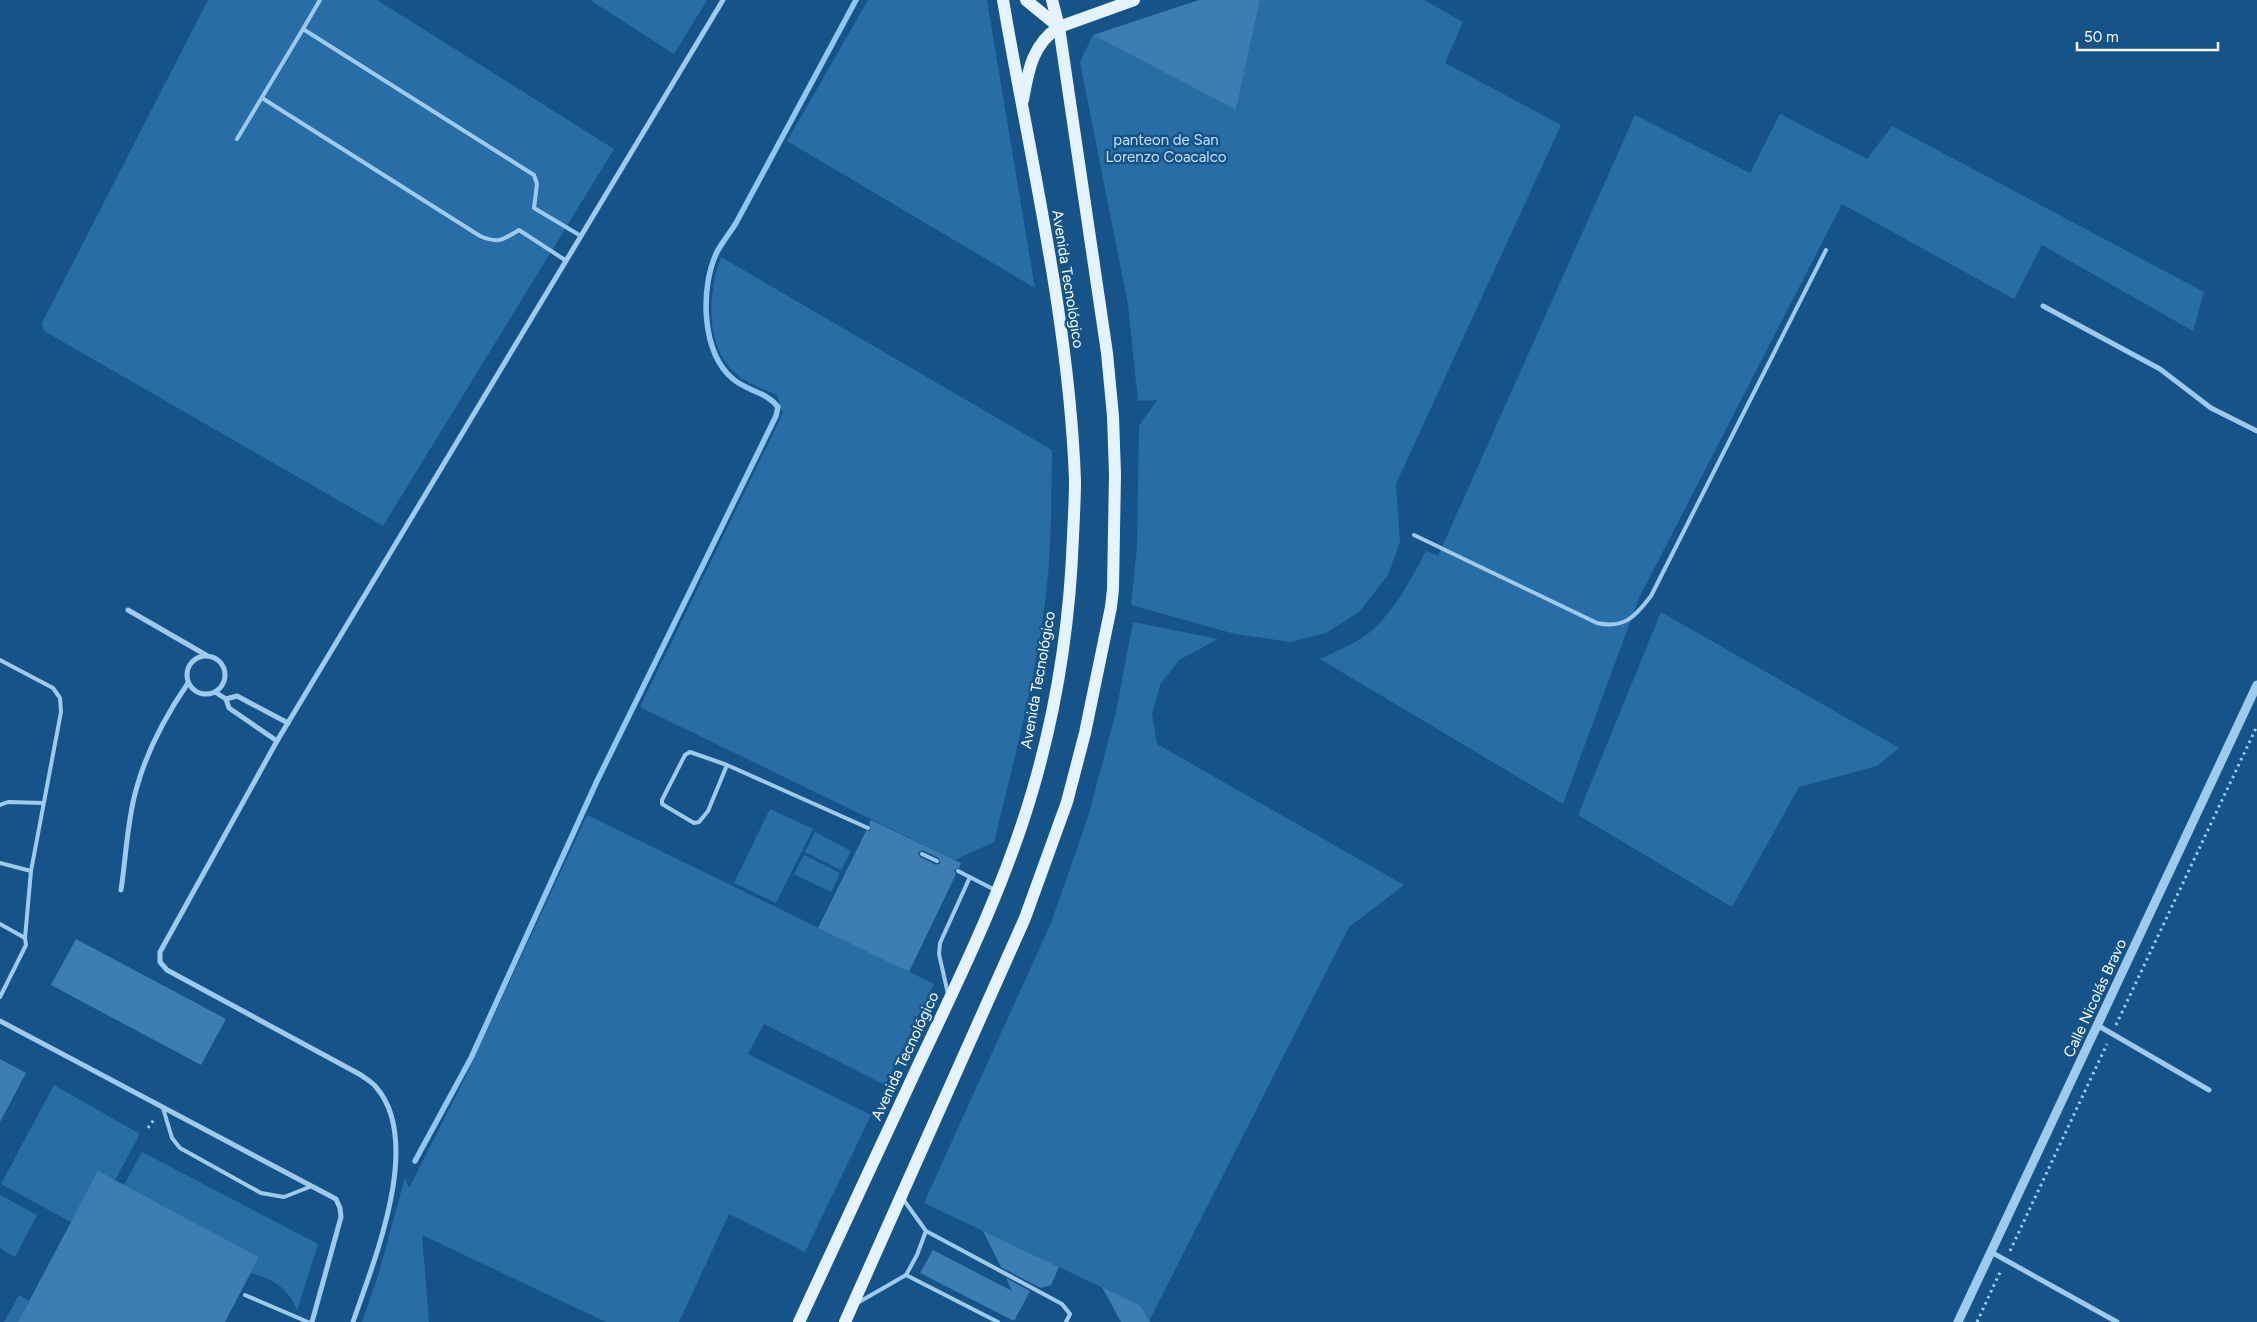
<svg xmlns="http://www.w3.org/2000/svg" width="2257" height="1322" viewBox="0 0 2257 1322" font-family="Figtree,sans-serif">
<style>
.green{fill:#296da7}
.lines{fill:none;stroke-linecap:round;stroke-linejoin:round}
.stream{stroke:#90c6f1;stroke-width:5.5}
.building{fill:#3e7db2;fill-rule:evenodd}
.path{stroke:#9ecaee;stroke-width:3;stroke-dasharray:2.5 4;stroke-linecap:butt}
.service{stroke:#9ecaee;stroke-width:4}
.minor{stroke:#9ecaee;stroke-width:5}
.tertiary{stroke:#9ecaee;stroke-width:9}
.primary{stroke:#e5f2ff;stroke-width:12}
.labels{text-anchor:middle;stroke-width:5;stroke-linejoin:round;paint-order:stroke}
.park-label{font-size:15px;fill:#c4e2fa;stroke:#165389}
.street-label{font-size:15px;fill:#fff;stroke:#165389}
</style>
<rect width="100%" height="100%" fill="#165389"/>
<g class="green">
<polygon points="208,0 377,0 614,149 383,526 44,331 42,323"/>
<polygon points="590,0 707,0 674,54"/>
<polygon points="868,0 987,0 1035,288 787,141"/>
<polygon points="1260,0 1424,0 1463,22 1445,63 1561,125 1396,484 1400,542 1388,575 1359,612 1326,633 1291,642 1235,634 1131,605 1137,548 1139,426 1157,400 1138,401 1128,305 1080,62 1093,35 1236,110"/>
<path d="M1780,114L1867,159L1892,126L2204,292L2193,331L2042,245L2014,299L1842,204L1639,598L1563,804L1320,659C1335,652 1351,645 1365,636C1393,615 1410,581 1426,551L1438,556L1635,115L1750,173Z"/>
<path d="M721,257L1052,450C1051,497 1052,546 1046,594C1036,678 1014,760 994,842L955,860L640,707L783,413L777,395C764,389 746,383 736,374C704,346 708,293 721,257Z"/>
<polygon points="1661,612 1899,748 1877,766 1799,787 1732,907 1578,815"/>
<polygon points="1133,622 1218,639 1179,660 1160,685 1152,714 1157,744 1404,885 1349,927 1149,1321 1141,1306 924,1203 1051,923 1088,817 1116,712"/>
<polygon points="770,809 813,829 776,903 734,883"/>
<polygon points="587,815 934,984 885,1085 764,1024 748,1054 871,1115 805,1252 729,1214 679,1322 606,1322 422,1235 429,1322 362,1322 379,1273 405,1177 409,1188 464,1080"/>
<polygon points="815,832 851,851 841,870 805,852"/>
<polygon points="804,855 840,873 831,892 794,874"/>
<polygon points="54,1085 140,1134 115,1180 71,1222 1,1184"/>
<path d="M142,1152L318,1244L297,1311C289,1289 274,1279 251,1273L259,1257L124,1185Z"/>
<polygon points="0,1195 37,1215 15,1257 0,1248"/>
<polygon points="19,1295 29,1301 18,1322 4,1322"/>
</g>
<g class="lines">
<path class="stream" d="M415,1161L471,1058L597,781L776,416L778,407C767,392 747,391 733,379C701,352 700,287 717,252C722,242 730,233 736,223L856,0"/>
</g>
<g class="building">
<polygon points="1199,0 1260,0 1236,110 1093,35"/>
<path d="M871,820L961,863L959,868L954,870L956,874L909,972L818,928L866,831L871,830L869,824ZM922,850L939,858L940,863L936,865L920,857L918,853Z"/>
<polygon points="76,939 226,1019 201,1065 51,985"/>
<polygon points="0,1059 26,1073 0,1122"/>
<polygon points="98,1171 259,1257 225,1322 18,1322"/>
<polygon points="983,1231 1059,1267 1051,1285 1041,1288 1001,1267"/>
<polygon points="933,1250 1012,1291 1006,1278 1030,1291 1014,1321 920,1273"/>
<polygon points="1102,1287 1141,1306 1150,1322 1121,1322"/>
</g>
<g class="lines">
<g class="path">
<polyline points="2116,1025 2257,726"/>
<polyline points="148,1128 155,1118"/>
<polyline points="2010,1251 2107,1044"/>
<polyline points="1977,1322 2001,1270"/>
</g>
<g class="service">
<polyline points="320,0 303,29 534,175 537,184 534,208 581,236"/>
<path d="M262,98L480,236C498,244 503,240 519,230L565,260"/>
<polyline points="237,139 303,29"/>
<path d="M1414,535L1597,623C1624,629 1635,617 1651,596L1826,250"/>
<polyline points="0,660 53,688 60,698 61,712 31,871 25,938 26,945 0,997"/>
<polyline points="727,765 708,811 699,822 694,823 662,804 662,800 685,755 690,752 727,765 868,828"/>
<polyline points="0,805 8,802 43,803"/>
<polyline points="922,854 937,861"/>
<polyline points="0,863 31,871"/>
<polyline points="958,871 995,890"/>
<polyline points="0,924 25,938"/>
<polyline points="948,994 939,954 940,943 970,877"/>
<polyline points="163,1108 172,1138 180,1148 261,1193 284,1197 312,1186"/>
<polyline points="903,1199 926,1231 1062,1304 1070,1314 1066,1322"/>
<polyline points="906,1275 998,1322"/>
<polyline points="245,1295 308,1322"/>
<polyline points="859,1302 906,1275 917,1255 926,1231"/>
</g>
<g class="minor">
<polyline points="2043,306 2160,369 2211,408 2257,431"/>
<polyline points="128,610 206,655"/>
<circle cx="206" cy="675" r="19"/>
<polyline points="215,692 226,699 229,708 277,741"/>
<polyline points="226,699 237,696 288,723"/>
<path d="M121,890C126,857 127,822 136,790C146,753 166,715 188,683"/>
<polyline points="0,1021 336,1199 340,1208 341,1217 312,1322"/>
<polyline points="2097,1025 2209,1090"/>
<polyline points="1991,1252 2117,1322"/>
<path d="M353,1322C373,1263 424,1142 376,1087C372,1082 366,1079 361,1075L167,970L160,962V952L277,741L723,0"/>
</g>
<polyline class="tertiary" points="1958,1322 2257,685"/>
<g class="primary">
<polyline points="1026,0 1059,27"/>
<path d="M1023,100C1028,72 1032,44 1059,27L1134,0"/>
<path d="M799,1322C838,1238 877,1154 916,1070C959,979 1005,886 1033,789C1057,707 1070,620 1073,536C1074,517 1075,498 1075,480C1069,319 1030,159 1003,0"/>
<polyline points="845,1322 1025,918 1067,802 1085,733 1111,607 1113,589 1115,474 1113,416 1107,353 1059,27 1052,0"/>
</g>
</g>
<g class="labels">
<g class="park-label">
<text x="1166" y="145">panteon de San<tspan x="1166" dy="17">Lorenzo Coacalco</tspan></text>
</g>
<g class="street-label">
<text transform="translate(1068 279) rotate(81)" y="5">Avenida Tecnológico</text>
<text transform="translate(1038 680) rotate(-80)" y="5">Avenida Tecnológico</text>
<text transform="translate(2095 998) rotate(-65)" y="5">Calle Nicolás Bravo</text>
<text transform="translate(905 1056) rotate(-65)" y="5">Avenida Tecnológico</text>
</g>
</g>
<path d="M2077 42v8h141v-8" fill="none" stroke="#ffffff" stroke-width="2.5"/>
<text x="2084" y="42" font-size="15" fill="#ffffff" stroke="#165389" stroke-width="4" paint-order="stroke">50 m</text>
</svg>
